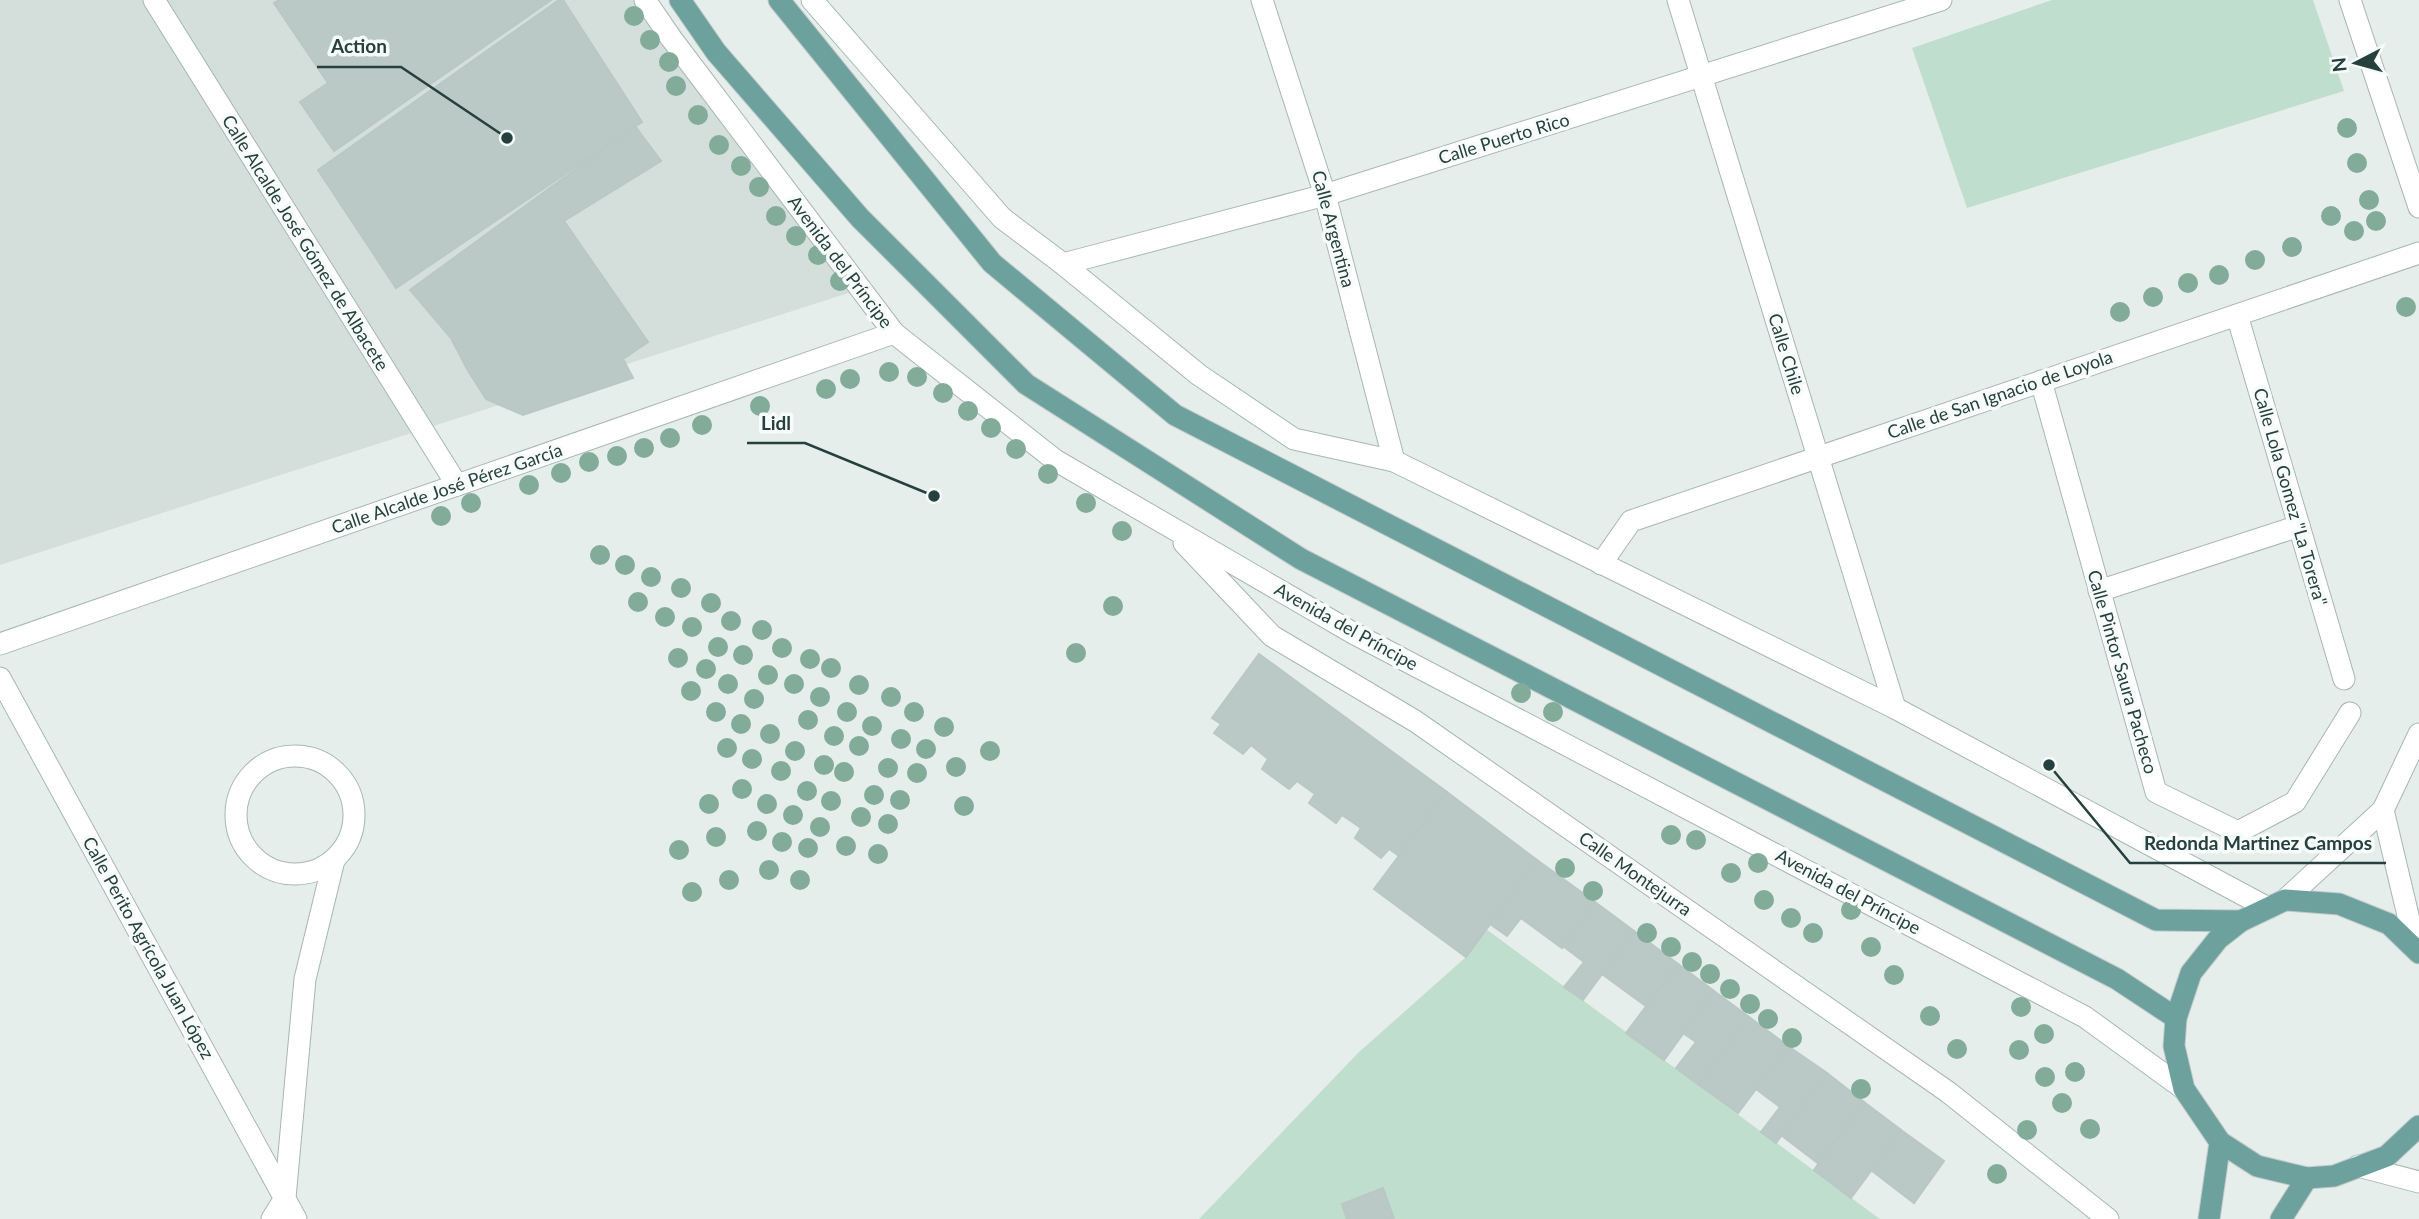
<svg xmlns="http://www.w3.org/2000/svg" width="2419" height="1219" viewBox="0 0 2419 1219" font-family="Lato,sans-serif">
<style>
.built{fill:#d4dedb}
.green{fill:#c0dece}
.building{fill:#bbc9c6;stroke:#b9c8c4;stroke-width:2}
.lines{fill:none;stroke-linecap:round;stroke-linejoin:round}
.minor-casing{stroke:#a8b6b4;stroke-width:23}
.primary-casing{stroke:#c2cac9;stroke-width:23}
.minor{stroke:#fff;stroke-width:21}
.primary{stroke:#6da19d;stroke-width:21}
.tree{fill:#82ab9a}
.labels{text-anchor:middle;stroke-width:7;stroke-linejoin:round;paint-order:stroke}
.street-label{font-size:18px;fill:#25403d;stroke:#f7fbf9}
.leader{fill:none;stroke:#25403d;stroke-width:2.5}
.callout-dot{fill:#25403d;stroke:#f7fbf9;stroke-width:2.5}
.callout-label{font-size:19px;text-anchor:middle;font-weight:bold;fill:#25403d;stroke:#f7fbf9;stroke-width:7;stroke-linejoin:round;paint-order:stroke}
</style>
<rect width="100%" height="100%" fill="#e6eeec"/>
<polygon class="built" points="0,0 659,0 861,289 0,565"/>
<g class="green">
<polygon points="2052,0 2313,0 2344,91 1967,208 1912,48"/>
<polygon points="1486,929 1880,1219 1199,1219 1358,1053 1466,957"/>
</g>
<g class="building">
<polygon points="279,0 551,0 334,151 300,102 328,83 274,3"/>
<polygon points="559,0 563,0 642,122 396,288 318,170"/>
<polygon points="635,126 661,161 564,221 648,342 623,359 633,378 523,415 486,399 467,369 451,338 410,290"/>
<polygon points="1259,654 1447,792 1399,856 1389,849 1381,858 1355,838 1361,828 1342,815 1336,823 1309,803 1315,794 1297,781 1289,789 1262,769 1268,759 1251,745 1243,754 1214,733 1221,724 1212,718"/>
<polygon points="1447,792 1537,860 1466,957 1374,889"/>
<polygon points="1537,860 1595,902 1562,948 1521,918 1507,936 1490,924"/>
<polygon points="1595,902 1634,931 1583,1000 1564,987 1584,962 1563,946"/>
<polygon points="1634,931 1678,964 1646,1006 1602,974"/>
<polygon points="1678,964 1714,991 1664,1060 1626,1033"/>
<polygon points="1714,991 1749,1017 1699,1085 1676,1068 1696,1042 1683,1033"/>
<polygon points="1749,1017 1788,1046 1738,1113 1699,1085"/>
<polygon points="1788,1046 1827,1073 1776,1143 1761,1132 1780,1107 1756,1089"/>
<polygon points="1827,1073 1864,1102 1819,1164 1781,1135"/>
<polygon points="1864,1102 1901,1130 1851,1198 1814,1170"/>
<polygon points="1901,1130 1944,1161 1914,1203 1871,1170"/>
<polygon points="1383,1188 1394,1219 1347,1219 1342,1204"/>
</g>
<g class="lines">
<defs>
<g id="minor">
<polyline points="154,0 457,485"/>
<polyline points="645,0 671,38 894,333 1055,460 1353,633 2085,1017 2184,1089"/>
<polyline points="812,0 1002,218 1063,264 1199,375 1294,439 1394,461 1895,708 2268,908"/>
<polyline points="1262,0 1325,195 1394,461"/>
<polyline points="1678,0 1895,708"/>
<polyline points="2350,0 2419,207"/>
<polyline points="1063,264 1325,195 1941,0"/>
<polyline points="2237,315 2344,679"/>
<polyline points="2041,381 2156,792 2238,832 2295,802 2350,713"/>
<polyline points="1184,543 1272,636 1415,721 1948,1092 2108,1219"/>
<polyline points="1601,564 1631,521 2419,253"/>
<polyline points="2099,591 2299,526"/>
<polyline points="0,644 894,333"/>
<polyline points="0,678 296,1219"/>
<circle cx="295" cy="815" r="59"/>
<polyline points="2383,810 2416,949"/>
<polyline points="2285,900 2383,810 2419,734"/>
<polyline points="2358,1166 2419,1182"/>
<polyline points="272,1219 285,1198 305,979 334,860"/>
</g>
<g id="primary">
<polyline points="680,0 716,52 860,218 1026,384 1301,559 2117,979 2176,1018"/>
<polyline points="779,0 992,263 1175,415 2156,920 2241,921"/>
<polyline points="2419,953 2389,924 2339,904 2285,900 2241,921 2218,939 2191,973 2176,1018 2174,1046 2184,1089 2220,1142 2257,1166 2307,1178 2334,1176 2387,1156 2419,1126"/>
<polyline points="2209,1219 2220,1142"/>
<polyline points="2281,1219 2307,1178"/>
</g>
</defs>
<use href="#minor" class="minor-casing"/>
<use href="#primary" class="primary-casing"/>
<use href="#minor" class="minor"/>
<use href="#primary" class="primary"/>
</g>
<g class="tree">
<circle cx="634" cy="16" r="10"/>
<circle cx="650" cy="40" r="10"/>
<circle cx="669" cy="62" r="10"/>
<circle cx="676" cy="86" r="10"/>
<circle cx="698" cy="115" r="10"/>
<circle cx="2347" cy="128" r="10"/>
<circle cx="719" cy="145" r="10"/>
<circle cx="2357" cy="163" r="10"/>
<circle cx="741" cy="166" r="10"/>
<circle cx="759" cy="187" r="10"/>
<circle cx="2369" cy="200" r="10"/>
<circle cx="776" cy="216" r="10"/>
<circle cx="2331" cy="216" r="10"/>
<circle cx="2376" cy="221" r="10"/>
<circle cx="2354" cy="231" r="10"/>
<circle cx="796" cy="236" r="10"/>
<circle cx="2292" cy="247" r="10"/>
<circle cx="818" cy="255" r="10"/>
<circle cx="2255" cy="260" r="10"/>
<circle cx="2219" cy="275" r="10"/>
<circle cx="840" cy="281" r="10"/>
<circle cx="2188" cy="283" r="10"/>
<circle cx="2153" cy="297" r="10"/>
<circle cx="2406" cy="307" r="10"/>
<circle cx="2120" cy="312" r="10"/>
<circle cx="889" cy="372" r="10"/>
<circle cx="917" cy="377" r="10"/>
<circle cx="850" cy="379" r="10"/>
<circle cx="826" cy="389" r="10"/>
<circle cx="943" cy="393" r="10"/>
<circle cx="760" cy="406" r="10"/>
<circle cx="968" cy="411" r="10"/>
<circle cx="702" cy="425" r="10"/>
<circle cx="991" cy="428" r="10"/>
<circle cx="670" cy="438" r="10"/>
<circle cx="644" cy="448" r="10"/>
<circle cx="1016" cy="449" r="10"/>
<circle cx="617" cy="456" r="10"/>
<circle cx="589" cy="462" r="10"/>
<circle cx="561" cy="473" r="10"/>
<circle cx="1048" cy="474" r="10"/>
<circle cx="529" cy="485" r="10"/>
<circle cx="471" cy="503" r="10"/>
<circle cx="1086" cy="503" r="10"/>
<circle cx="441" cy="516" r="10"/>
<circle cx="1122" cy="531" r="10"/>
<circle cx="600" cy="555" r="10"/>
<circle cx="625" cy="565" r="10"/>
<circle cx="651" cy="577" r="10"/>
<circle cx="681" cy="588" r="10"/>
<circle cx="638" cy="602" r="10"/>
<circle cx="711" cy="603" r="10"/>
<circle cx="1113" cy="606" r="10"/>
<circle cx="665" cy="617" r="10"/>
<circle cx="731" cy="621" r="10"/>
<circle cx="692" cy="627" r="10"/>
<circle cx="762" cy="630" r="10"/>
<circle cx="718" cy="647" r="10"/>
<circle cx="782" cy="648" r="10"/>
<circle cx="1076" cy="653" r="10"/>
<circle cx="743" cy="655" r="10"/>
<circle cx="678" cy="658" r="10"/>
<circle cx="810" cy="659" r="10"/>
<circle cx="831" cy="668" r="10"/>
<circle cx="706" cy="669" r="10"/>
<circle cx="768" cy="675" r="10"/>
<circle cx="728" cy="684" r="10"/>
<circle cx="794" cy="684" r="10"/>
<circle cx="859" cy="685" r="10"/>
<circle cx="691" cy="691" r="10"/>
<circle cx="1521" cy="693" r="10"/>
<circle cx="820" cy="697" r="10"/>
<circle cx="891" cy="697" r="10"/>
<circle cx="754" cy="699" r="10"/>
<circle cx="716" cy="712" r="10"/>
<circle cx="847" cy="712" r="10"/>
<circle cx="914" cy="712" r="10"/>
<circle cx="1553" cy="712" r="10"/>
<circle cx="808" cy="720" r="10"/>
<circle cx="741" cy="724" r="10"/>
<circle cx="872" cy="726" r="10"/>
<circle cx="944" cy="727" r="10"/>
<circle cx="770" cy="734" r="10"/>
<circle cx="834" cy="736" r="10"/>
<circle cx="901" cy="739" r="10"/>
<circle cx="859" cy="746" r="10"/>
<circle cx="727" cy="748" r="10"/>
<circle cx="926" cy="749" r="10"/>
<circle cx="795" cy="751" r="10"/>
<circle cx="990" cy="751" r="10"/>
<circle cx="752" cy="759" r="10"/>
<circle cx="824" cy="765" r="10"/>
<circle cx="956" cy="767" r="10"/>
<circle cx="888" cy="768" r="10"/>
<circle cx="781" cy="771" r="10"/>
<circle cx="844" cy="772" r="10"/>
<circle cx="917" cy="773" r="10"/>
<circle cx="742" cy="789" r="10"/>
<circle cx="807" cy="791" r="10"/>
<circle cx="874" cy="795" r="10"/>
<circle cx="900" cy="800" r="10"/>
<circle cx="831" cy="801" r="10"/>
<circle cx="709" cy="804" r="10"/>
<circle cx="767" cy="804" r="10"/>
<circle cx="964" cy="806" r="10"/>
<circle cx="793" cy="815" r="10"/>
<circle cx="861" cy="817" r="10"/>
<circle cx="888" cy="824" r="10"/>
<circle cx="820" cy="827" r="10"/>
<circle cx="757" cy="831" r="10"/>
<circle cx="1671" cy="835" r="10"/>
<circle cx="716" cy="837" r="10"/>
<circle cx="1696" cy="840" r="10"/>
<circle cx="782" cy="842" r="10"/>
<circle cx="846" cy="846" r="10"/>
<circle cx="808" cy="848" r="10"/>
<circle cx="679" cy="850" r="10"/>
<circle cx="878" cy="854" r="10"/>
<circle cx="1758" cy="863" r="10"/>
<circle cx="1565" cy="868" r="10"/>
<circle cx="769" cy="870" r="10"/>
<circle cx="1731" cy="873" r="10"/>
<circle cx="729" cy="880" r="10"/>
<circle cx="800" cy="880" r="10"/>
<circle cx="1593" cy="891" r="10"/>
<circle cx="692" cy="892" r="10"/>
<circle cx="1764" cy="900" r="10"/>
<circle cx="1851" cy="910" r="10"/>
<circle cx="1791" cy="918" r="10"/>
<circle cx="1647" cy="933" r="10"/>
<circle cx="1813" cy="933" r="10"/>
<circle cx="1671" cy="947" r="10"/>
<circle cx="1871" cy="947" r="10"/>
<circle cx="1692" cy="962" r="10"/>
<circle cx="1710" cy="974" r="10"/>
<circle cx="1894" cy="975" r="10"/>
<circle cx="1730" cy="989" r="10"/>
<circle cx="1750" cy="1004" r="10"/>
<circle cx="2021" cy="1007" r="10"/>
<circle cx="1930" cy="1016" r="10"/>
<circle cx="1768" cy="1019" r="10"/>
<circle cx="2044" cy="1034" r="10"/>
<circle cx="1792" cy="1038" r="10"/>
<circle cx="1957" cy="1049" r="10"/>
<circle cx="2019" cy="1050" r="10"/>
<circle cx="2075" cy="1072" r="10"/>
<circle cx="2045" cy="1077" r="10"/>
<circle cx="1861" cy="1089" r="10"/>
<circle cx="2062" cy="1103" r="10"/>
<circle cx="2090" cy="1129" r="10"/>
<circle cx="2027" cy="1130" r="10"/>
<circle cx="1997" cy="1174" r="10"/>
</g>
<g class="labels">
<g class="street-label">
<text transform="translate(1504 139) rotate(-17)" y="6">Calle Puerto Rico</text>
<text transform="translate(1333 229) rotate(75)" y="6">Calle Argentina</text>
<text transform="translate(305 243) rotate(58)" y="6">Calle Alcalde José Gómez de Albacete</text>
<text transform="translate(840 262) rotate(53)" y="6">Avenida del Príncipe</text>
<text transform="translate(1786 354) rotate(73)" y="6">Calle Chile</text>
<text transform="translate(2000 395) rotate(-19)" y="6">Calle de San Ignacio de Loyola</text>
<text transform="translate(447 489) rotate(-19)" y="6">Calle Alcalde José Pérez García</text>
<text transform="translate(2290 497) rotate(74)" y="6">Calle Lola Gomez "La Torera"</text>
<text transform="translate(1346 627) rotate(29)" y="6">Avenida del Príncipe</text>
<text transform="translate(2122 672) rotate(74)" y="6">Calle Pintor Saura Pacheco</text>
<text transform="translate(1635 874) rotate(35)" y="6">Calle Montejurra</text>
<text transform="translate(1848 892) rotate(28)" y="6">Avenida del Príncipe</text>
<text transform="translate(148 948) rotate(61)" y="6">Calle Perito Agrícola Juan López</text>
</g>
</g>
<path class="leader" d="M507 138L401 67H317M934 496L805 443H747M2049 765L2130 863H2386"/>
<g class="callout-dot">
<circle cx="507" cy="138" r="7"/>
<circle cx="934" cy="496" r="7"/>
<circle cx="2049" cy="765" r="7"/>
</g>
<g class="callout-label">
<text x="359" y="53">Action</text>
<text x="776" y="430">Lidl</text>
<text x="2258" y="850">Redonda Martinez Campos</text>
</g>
<g transform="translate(2356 63) rotate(264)" stroke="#f7fbf9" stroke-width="5" paint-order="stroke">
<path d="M0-5L12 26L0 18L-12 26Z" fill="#25403d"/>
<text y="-10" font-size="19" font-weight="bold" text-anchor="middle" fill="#25403d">N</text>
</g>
</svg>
